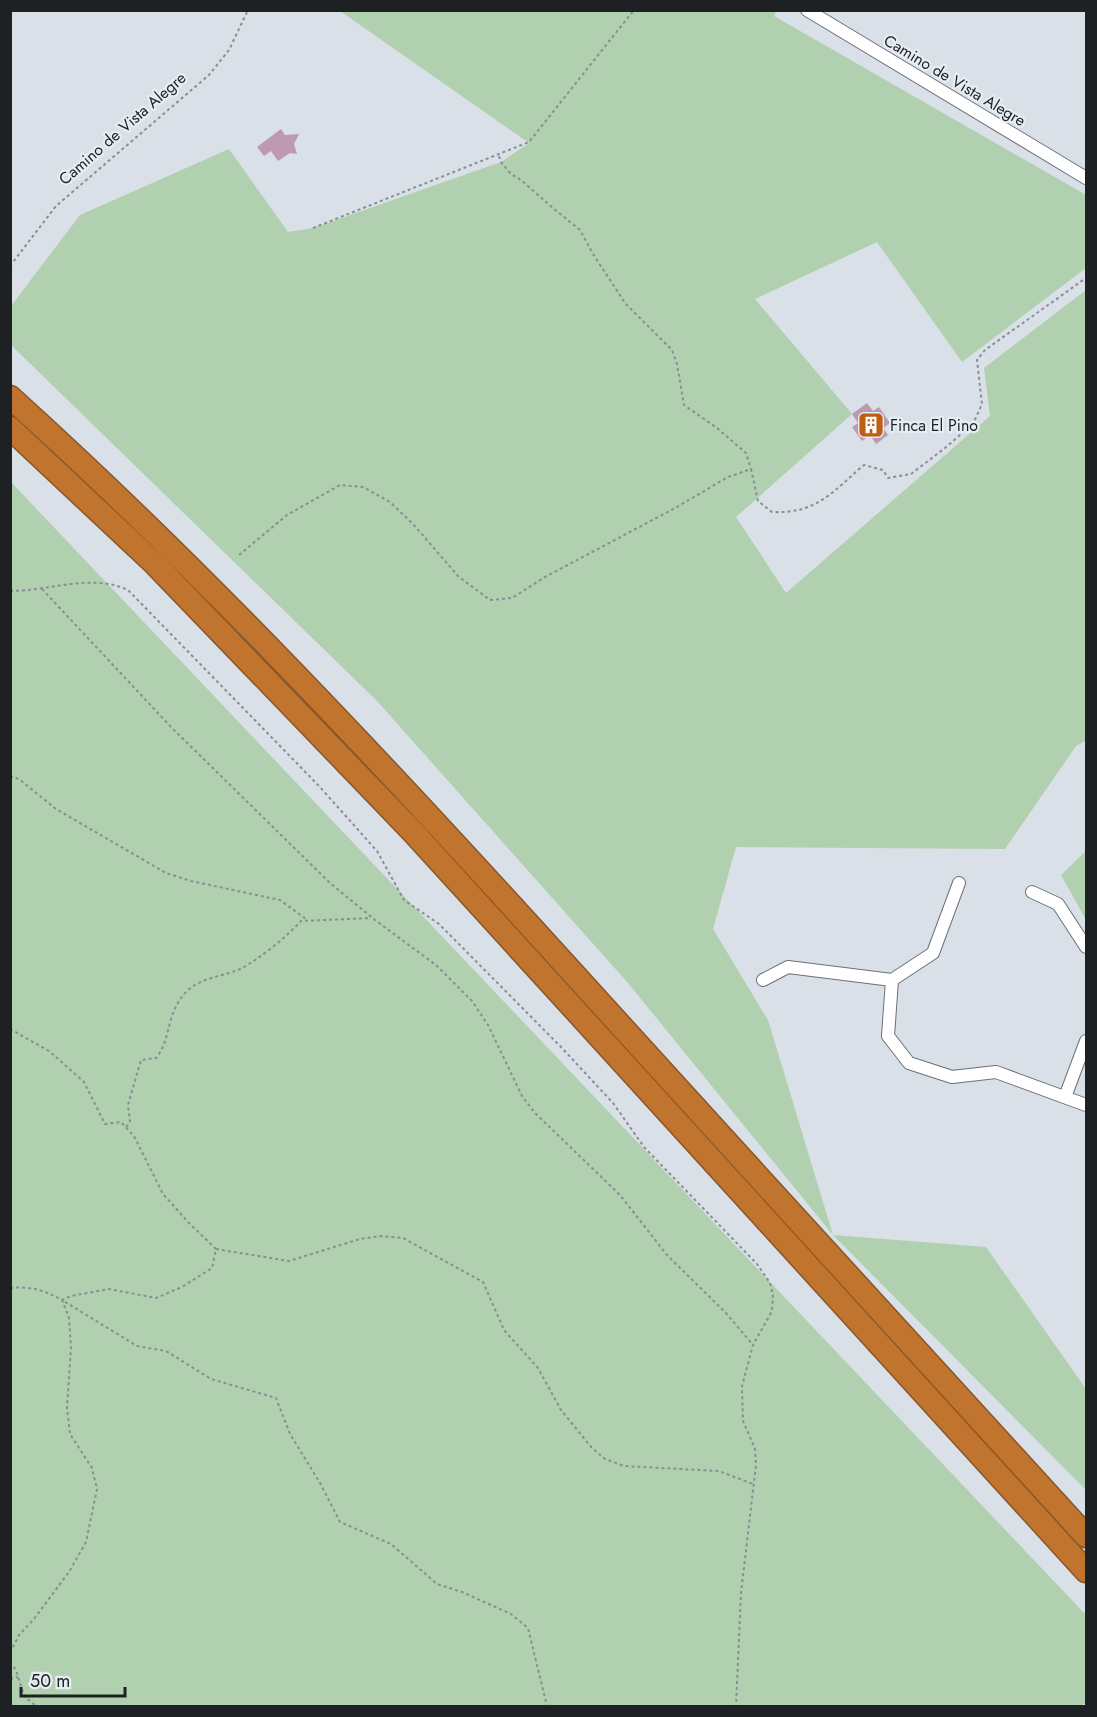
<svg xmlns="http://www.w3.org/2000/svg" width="1097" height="1717" viewBox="0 0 1097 1717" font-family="Jost,sans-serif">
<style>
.green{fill:#b1d0af}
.building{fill:#be99b2}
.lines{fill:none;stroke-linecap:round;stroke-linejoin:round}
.street-casing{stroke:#6b7177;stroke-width:14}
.highway-casing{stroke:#88572a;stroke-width:25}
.path{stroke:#898e93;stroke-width:2;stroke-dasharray:3 3;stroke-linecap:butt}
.street{stroke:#fff;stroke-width:12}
.highway{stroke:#c1742e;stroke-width:22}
.labels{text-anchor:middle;stroke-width:4.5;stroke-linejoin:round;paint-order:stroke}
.street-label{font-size:16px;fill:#1e2123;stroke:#e6edf4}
.poi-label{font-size:16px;fill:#1e2123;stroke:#e6edf4;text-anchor:start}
</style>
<rect width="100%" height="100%" fill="#d9e0e7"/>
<g class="green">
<polygon points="340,11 776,11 774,16 1086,195 1086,268 962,362 877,242 755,299 852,414 736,517 786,593 990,416 984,368 1086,290 1086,741 1076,746 1005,849 736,847 713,929 768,1020 833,1235 986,1247 1086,1389 1086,1490 833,1235 628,983 377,701 11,345 11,306 80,215 229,149 288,232 313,228 501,162 529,143"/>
<polygon points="10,481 1086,1615 1086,1702 1082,1706 11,1706"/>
<polygon points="1086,851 1086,920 1061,875"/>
</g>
<g class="building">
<polygon points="281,129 285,135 299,134 294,144 297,154 290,153 278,161 271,151 264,156 257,147"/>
<polygon points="867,403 873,411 879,407 890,423 883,428 888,435 876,444 870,435 862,441 852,427 858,423 852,414"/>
</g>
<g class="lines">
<defs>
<g id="street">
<polyline points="807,10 1086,178"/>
<polyline points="1032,892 1058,904 1086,947"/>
<polyline points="763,980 788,967 892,980 933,953 959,883"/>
<polyline points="892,980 888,1036 909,1063 952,1077 996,1072 1086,1105"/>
<polyline points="1065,1097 1086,1041"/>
</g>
<g id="highway">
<path d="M10,397C205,573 384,765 561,960C736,1152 910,1345 1086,1536"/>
<polyline points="10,428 155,564 413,832 1086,1571"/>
</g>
</defs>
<use href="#street" class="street-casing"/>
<use href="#highway" class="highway-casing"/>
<g class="path">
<polyline points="499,156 501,162 511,174 521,180 554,209 580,230 593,254 625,303 672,350 677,364 684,405 717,428 746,453 751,469"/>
<polyline points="313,228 529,142 634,10"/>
<polyline points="10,266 56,206 209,75 229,50 248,10"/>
<path d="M239,555L287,515L340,485L363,487L390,502L413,524L458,576L490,600L512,598L545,577L677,507L728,477L751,469L758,501L772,512C817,514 832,492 864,465L883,470L888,478L911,474L945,448L973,424L982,404L977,360L985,350L1086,278"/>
<polyline points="42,589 171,727 330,883 375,920 436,965 472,1001 488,1025 522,1096 535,1113 620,1195 667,1255 726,1313 753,1345"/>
<path d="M10,591C49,591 92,573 128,590L319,786L377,851L404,900L439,924L561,1047L613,1103L644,1147L757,1264L770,1283L773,1295L772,1311L753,1345L742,1386L743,1421L755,1449L756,1465L741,1593L736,1706"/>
<polyline points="10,776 19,779 56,809 166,873 191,881 280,900 306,919"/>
<polyline points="10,1029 49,1051 84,1082 105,1124 121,1122 134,1136 163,1194 188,1222 216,1249 212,1268 182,1287 156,1298 109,1289 71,1296 62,1300 137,1346 166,1351 211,1379 276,1398 290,1434 320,1483 340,1522 391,1544 437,1584 462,1592 511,1614 528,1628 547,1706"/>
<path d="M126,1127L130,1122L128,1105L141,1060L156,1058C172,1039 165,1013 187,991C203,976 224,977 242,968C258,960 290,934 301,921L371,918"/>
<polyline points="216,1249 289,1261 360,1239 381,1236 403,1238 483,1282 504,1330 538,1368 561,1410 592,1448 605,1459 624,1466 719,1471 753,1484"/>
<path d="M10,1288C32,1286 43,1290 62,1300L69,1318L71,1347L67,1408L70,1434L92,1468L97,1489L86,1542L69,1572L34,1619L19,1635L10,1653"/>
<polyline points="10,1662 16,1670 24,1696 36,1706"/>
<polyline points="10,1679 18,1677"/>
</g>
<use href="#street" class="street"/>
<use href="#highway" class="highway"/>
</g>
<defs>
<symbol id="building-square" viewBox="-11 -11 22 22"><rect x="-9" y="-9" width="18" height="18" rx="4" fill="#bc5f11" stroke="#e6edf4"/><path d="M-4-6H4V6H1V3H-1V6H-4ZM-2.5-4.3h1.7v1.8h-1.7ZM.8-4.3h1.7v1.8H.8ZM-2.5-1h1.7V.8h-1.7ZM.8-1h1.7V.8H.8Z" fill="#fff"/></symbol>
</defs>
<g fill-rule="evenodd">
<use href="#building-square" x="856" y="410" width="30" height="30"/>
</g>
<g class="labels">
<g class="street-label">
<text transform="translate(955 80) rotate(31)" y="6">Camino de Vista Alegre</text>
<text transform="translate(122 128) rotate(-41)" y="6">Camino de Vista Alegre</text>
</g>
<g class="poi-label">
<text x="890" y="431">Finca El Pino</text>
</g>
</g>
<rect width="1097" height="1717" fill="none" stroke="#1e2123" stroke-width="24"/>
<path d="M21 1687v9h104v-9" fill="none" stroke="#1e2123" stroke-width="3"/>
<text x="30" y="1687" font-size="18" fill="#1e2123" stroke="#e6edf4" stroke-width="4.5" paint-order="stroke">50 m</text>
</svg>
